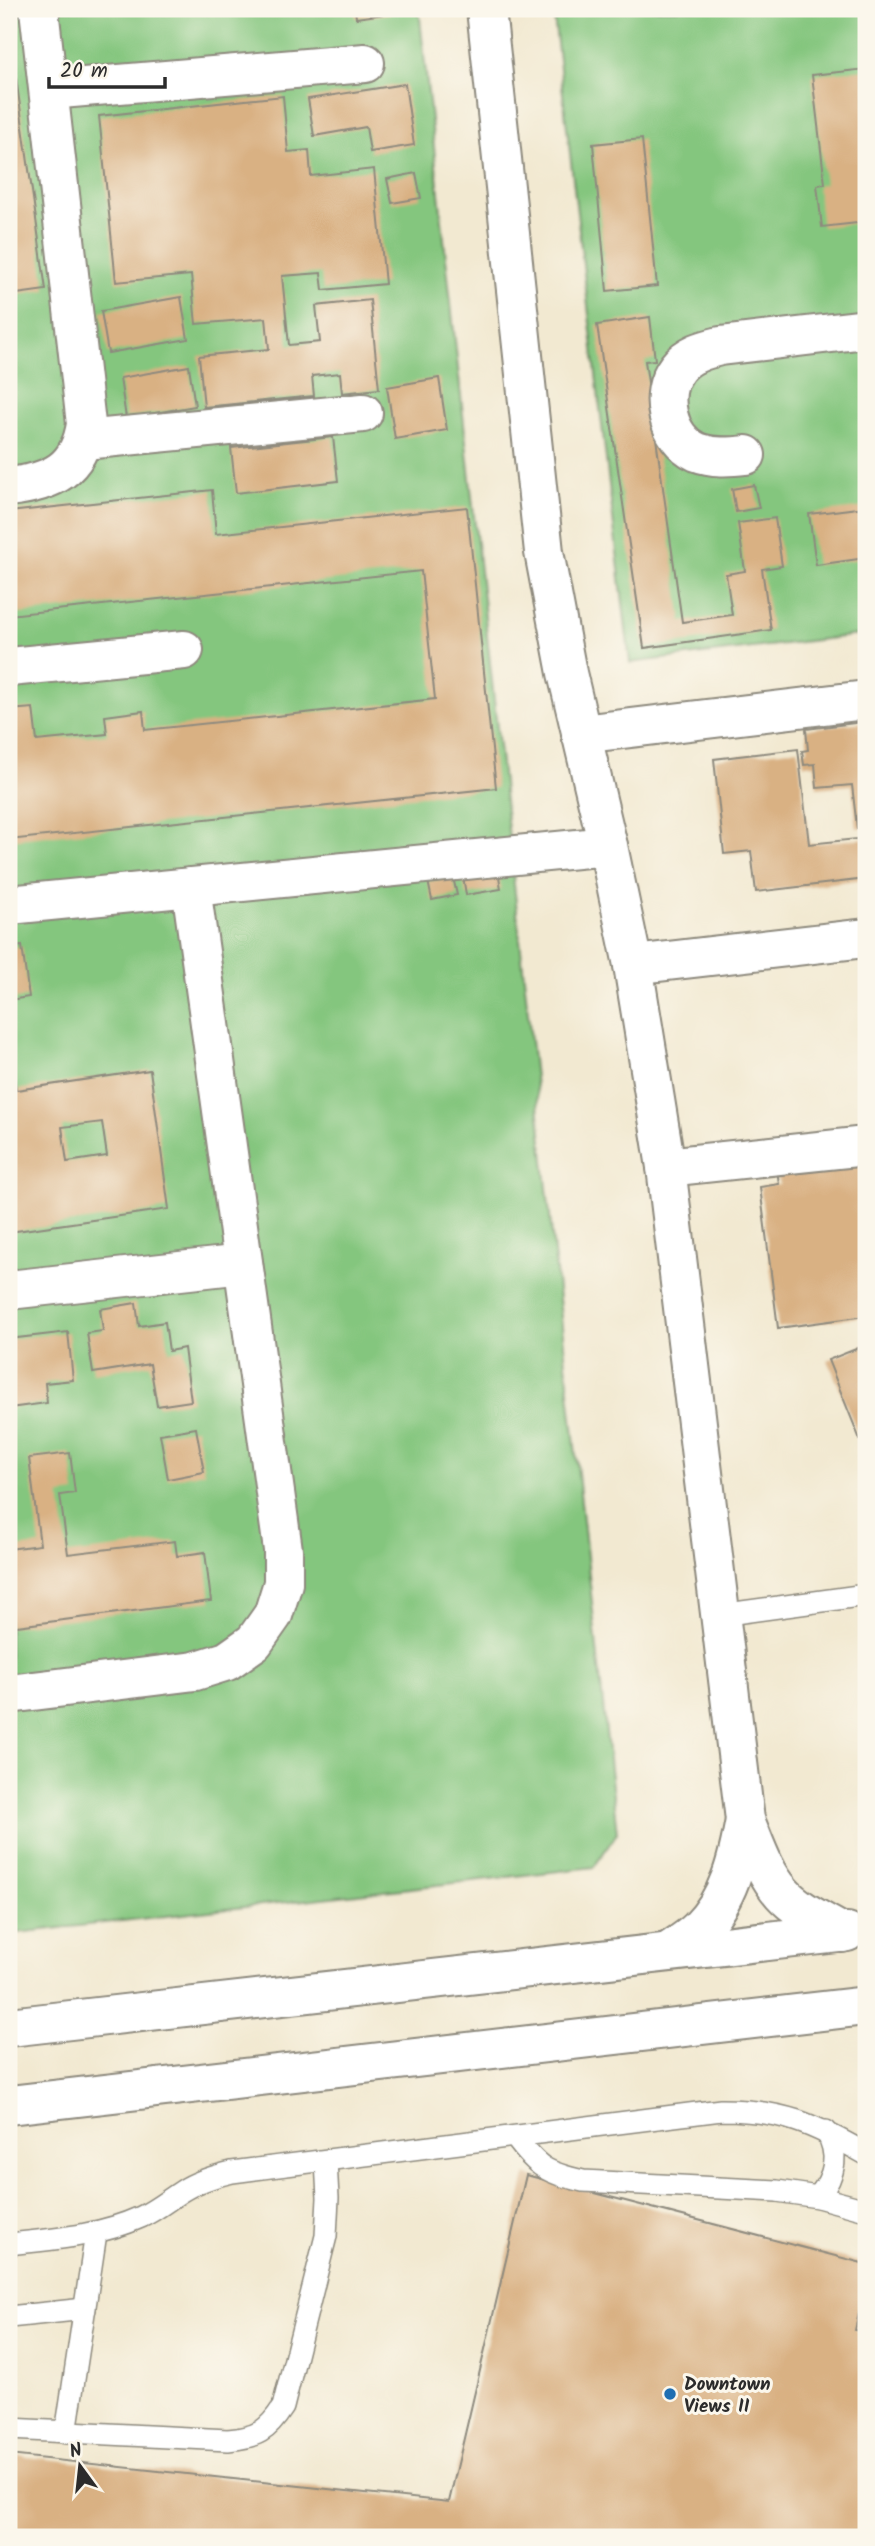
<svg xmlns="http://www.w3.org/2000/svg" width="875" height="2546" viewBox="0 0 875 2546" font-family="Kalam,sans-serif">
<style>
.green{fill:#84c67e;stroke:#587854;stroke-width:2}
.building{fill:#d9b183;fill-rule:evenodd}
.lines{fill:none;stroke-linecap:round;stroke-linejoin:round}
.service-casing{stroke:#8e8a7e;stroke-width:24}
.minor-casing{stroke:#8e8a7e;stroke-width:42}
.service{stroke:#fff;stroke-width:21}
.minor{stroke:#fff;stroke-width:38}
.poi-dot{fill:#1f6fb2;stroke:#fbf7ec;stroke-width:2.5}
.labels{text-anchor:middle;stroke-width:6;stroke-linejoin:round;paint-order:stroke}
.poi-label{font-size:19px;font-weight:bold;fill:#2b2b2b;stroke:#fbf7ec;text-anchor:start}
</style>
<rect width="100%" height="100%" fill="#fbf7ec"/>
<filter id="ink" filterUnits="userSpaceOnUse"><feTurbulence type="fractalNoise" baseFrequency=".0143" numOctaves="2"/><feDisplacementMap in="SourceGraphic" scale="14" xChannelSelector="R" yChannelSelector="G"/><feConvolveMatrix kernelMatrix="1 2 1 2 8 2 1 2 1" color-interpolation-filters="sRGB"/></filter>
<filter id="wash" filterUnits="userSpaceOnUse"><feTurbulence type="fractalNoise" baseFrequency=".00686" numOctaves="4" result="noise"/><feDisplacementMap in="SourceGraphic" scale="28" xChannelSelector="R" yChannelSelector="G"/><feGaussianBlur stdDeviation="1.57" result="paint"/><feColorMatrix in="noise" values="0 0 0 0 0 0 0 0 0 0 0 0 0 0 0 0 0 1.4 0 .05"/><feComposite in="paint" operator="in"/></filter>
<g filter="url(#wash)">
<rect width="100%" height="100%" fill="#f2e9d1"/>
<g class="green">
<polygon points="9,9 419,9 617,1833 594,1867 9,1934"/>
<polygon points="553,9 866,9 866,634 630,663"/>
</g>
<g id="blocks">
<g class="building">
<polygon points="355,9 392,9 392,13 356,18"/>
<polygon points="9,28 46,290 9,295"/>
<polygon points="866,69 866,222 822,227 817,185 825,184 812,75"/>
<polygon points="405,84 414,145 370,152 366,127 314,136 308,99"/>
<polygon points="283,96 288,152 309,150 311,176 374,169 385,284 323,290 321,273 282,276 289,345 320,342 316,306 370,300 379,389 342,393 340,373 312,376 314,396 204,407 199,356 269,349 266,318 196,324 191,275 116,282 99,116"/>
<polygon points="642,139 657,286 607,291 593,144"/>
<polygon points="416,173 421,198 392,203 387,179"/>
<polygon points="181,297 188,339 108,353 101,311"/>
<polygon points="650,317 655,360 645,361 682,622 732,615 726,574 745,571 738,523 775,518 782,566 762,569 771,630 644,648 597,325"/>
<polygon points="189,366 195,406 126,418 120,378"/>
<polygon points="439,378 447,430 395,439 387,387"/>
<polygon points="333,437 338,481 236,493 231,448"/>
<polygon points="754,485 759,508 736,512 732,489"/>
<polygon points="212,490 216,534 467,507 496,788 9,840 9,710 33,708 37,741 107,734 105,716 143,711 145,730 435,699 421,571 9,615 9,512"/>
<polygon points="866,507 866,558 816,565 809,514"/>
<polygon points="863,722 866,744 866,827 857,828 852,785 817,788 815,764 804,765 802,751 808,750 806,729"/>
<polygon points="798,749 809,844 866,838 866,879 756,892 751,851 724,854 714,759"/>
<polygon points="498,870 501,889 466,895 463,876"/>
<polygon points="453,877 457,895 432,900 428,881"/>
<polygon points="22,946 29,997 9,1000 9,948"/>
<path d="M10,1050L16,1090L150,1070L169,1209L9,1232ZM102,1122L107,1156L67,1162L62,1127Z"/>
<polygon points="866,1156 866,1316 778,1328 760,1187 779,1184 777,1169"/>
<polygon points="136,1303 139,1326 165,1322 169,1351 184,1348 191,1401 157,1406 150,1364 93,1373 87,1333 103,1331 100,1309"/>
<polygon points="68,1332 73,1380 45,1383 47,1403 9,1408 9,1339"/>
<polygon points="866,1345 866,1440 861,1442 828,1360"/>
<polygon points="196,1428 204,1472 168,1479 160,1434"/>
<polygon points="70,1453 75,1493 60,1495 68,1554 175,1541 177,1556 205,1552 211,1601 9,1627 9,1549 40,1545 29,1458"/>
<polygon points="526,2175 866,2264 866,2285 855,2330 866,2332 866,2514 860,2537 9,2537 9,2455 449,2502"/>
</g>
</g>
</g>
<g filter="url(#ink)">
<use href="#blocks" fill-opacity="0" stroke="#8e8a7e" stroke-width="2"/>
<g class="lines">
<defs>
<g id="service">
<polyline points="720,1615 866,1595"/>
<path d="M515,2137C538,2168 545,2172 583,2181L777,2191L818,2197L866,2210"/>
<path d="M818,2197C835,2176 840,2155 826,2131"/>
<path d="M9,2244C54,2239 99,2236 141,2217C156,2210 168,2200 182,2191C197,2181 215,2176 232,2172L721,2110C783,2110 813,2124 866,2154"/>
<polyline points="9,2317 85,2309"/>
<path d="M9,2429L228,2440C257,2437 267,2432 283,2407L326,2236L328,2198L326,2161"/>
<polyline points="66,2433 96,2233"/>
</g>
<g id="minor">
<path d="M486,9L544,552L567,673L608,846L633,965L666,1167L745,1820C755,1844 764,1873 782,1893C798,1911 822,1921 842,1933"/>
<polyline points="49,90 365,63"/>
<polyline points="84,440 363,413"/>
<path d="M746,455C729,457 713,458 697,452C667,438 657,394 677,368C688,354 704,350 720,346L866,329"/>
<path d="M9,487C52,482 79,470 86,424L39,9"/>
<polyline points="9,667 184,650"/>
<polyline points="581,734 866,700"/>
<polyline points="9,905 608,846"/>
<polyline points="633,965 866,938"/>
<polyline points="666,1167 866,1146"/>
<polyline points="9,1290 243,1264"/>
<polyline points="9,1694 195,1671 227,1661 254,1642 273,1615 283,1583 283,1550 191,887"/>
<path d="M668,1952C678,1945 690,1938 699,1929C729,1899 738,1859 745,1820"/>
<polyline points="9,2027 847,1932"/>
<polyline points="9,2105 866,2006"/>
</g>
</defs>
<use href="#service" class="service-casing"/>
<use href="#minor" class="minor-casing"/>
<use href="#service" class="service"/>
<use href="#minor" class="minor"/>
</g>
</g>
<circle class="poi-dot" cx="670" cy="2394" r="7"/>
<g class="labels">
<g class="poi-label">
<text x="684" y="2390">Downtown<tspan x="684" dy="22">Views II</tspan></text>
</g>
</g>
<rect width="875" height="2546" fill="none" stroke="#fbf7ec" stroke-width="35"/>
<g transform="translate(80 2466) rotate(345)" stroke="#fbf7ec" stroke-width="5" paint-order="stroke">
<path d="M0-5L12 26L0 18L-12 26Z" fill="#2b2b2b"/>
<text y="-10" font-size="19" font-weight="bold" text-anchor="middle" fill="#2b2b2b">N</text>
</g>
<path d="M49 77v10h116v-10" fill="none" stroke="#2b2b2b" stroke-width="3.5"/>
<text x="60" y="77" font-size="21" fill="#2b2b2b" stroke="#fbf7ec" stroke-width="5" paint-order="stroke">20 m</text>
</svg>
